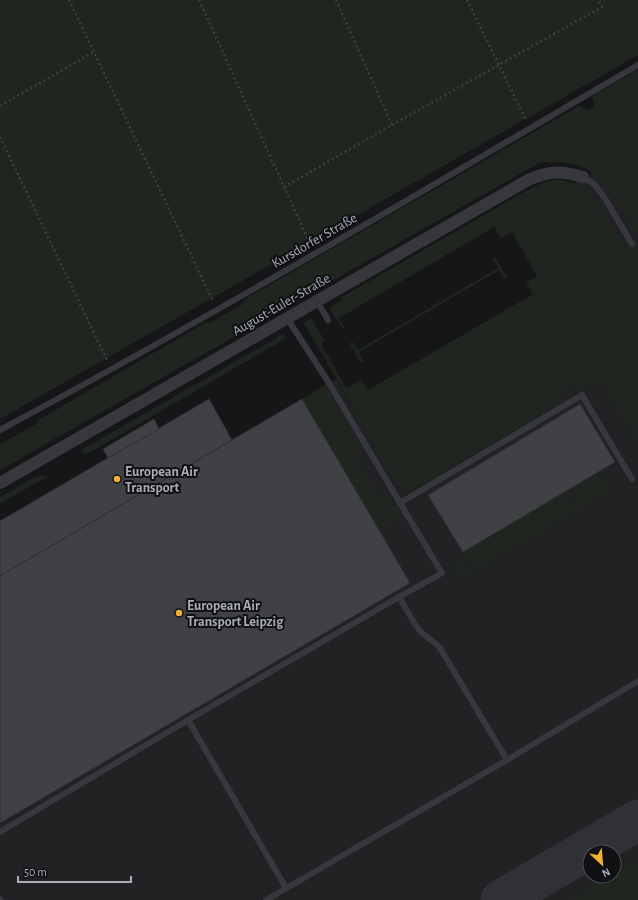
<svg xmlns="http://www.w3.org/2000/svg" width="638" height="900" viewBox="0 0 638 900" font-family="'Alegreya Sans',sans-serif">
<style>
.built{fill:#222225;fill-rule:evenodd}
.green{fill:#1e261f}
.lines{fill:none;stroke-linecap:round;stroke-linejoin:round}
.taxiway{stroke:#303135;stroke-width:41}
.building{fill:#404145;stroke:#303034}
.path{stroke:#3d3f44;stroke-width:2.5;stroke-dasharray:2 3;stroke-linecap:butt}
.lane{stroke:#37383d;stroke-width:6}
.street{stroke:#37383d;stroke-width:12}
.poi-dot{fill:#f2b134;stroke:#111113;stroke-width:1.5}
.labels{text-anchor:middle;stroke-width:4;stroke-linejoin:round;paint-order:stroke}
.street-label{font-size:14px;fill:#a8adb8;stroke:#111113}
.poi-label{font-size:14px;font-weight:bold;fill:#a8adb8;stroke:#111113;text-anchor:start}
</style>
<rect width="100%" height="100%" fill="#161618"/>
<path class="built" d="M616,159L638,197V900H0V521L209,399L232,440L336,379L355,411L552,300L514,217ZM590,852H614V876H590Z"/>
<g class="green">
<polygon points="0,0 638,0 638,55 0,419"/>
<path d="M638,70V236C613,193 598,155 539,163L0,470V444L33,426L40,419L205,323L212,322L243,304L245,299L579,106L588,110L595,107L592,96Z"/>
<path d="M552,180C581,180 592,192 605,216C612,227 618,238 625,248L638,241V444L601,380L579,392L575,385L556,396L560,403L412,490L400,488L304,323L311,318L325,341L321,344L346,388L361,380L368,390L533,294L526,282L537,276L512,232L501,238L494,227L339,318L345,329L342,328L329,308L341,301L340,298L531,188L542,183Z"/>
<polygon points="495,257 507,277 505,280 499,270 359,352 364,362 360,362 350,344 352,341 358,350 498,268 493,258"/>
<polygon points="283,334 285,339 101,446 86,454 82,454 81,450"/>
<polygon points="324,386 359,445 356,455 379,494 390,498 401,517 379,530 302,399"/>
<polygon points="601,470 612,490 461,579 452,563 459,559 464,568 472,564 465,551 565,491 573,505 581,500 573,487"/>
<polygon points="42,476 48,476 0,504 0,497 35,477"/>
<polygon points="638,860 638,900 569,900 610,876 614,876 614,874"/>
</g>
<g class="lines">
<polyline class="taxiway" points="501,900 638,820"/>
</g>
<g class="building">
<polygon points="209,399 232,440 0,576 0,521"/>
<polygon points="302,399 410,583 0,823 0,576"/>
<polygon points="580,404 615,462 463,552 428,495"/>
<polygon points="154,419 159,429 108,458 103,449"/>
</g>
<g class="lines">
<g class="path">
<polyline points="69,0 213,301"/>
<polyline points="199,0 311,246"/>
<polyline points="467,0 526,120"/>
<polyline points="0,106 94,52"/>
<polyline points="392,125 602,7 598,0"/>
<polyline points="0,137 107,360"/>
<polyline points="284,187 392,125 336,0"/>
</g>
<g class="lane">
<polyline points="583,177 595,185 604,197 632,244"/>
<polyline points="317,301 328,320"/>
<polyline points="287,318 329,383 400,503 582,395 632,479"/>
<path d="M0,430C216,314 426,189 638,65"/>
<polyline points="399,597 442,573 400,503"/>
<polyline points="188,720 286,888"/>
<path d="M0,832L188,720L399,597C406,608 412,621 420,631C426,637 434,641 440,648L507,760"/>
<polyline points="0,899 1,900"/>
<polyline points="266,900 507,760 638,681"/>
</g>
<path class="street" d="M0,483L528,180C550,171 560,170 583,177"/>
</g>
<g class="poi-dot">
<circle cx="117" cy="479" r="4"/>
<circle cx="179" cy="613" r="4"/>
</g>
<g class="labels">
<g class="street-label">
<text transform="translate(314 240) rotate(-30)" y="5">Kursdorfer Straße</text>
<text transform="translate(281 304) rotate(-30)" y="5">August-Euler-Straße</text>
</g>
<g class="poi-label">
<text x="125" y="476">European Air<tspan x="125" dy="16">Transport</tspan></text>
<text x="187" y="610">European Air<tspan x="187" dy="16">Transport Leipzig</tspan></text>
</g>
</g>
<g transform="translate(602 864) rotate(154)"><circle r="19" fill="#111113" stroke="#4d4f55"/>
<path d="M0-3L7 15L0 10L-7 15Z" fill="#f2b134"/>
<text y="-6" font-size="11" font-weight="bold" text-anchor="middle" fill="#a8adb8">N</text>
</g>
<path d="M18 876v6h113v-6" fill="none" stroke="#a8adb8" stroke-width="2"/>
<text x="24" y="876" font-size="12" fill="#a8adb8" stroke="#111113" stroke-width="3" paint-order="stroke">50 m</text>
</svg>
